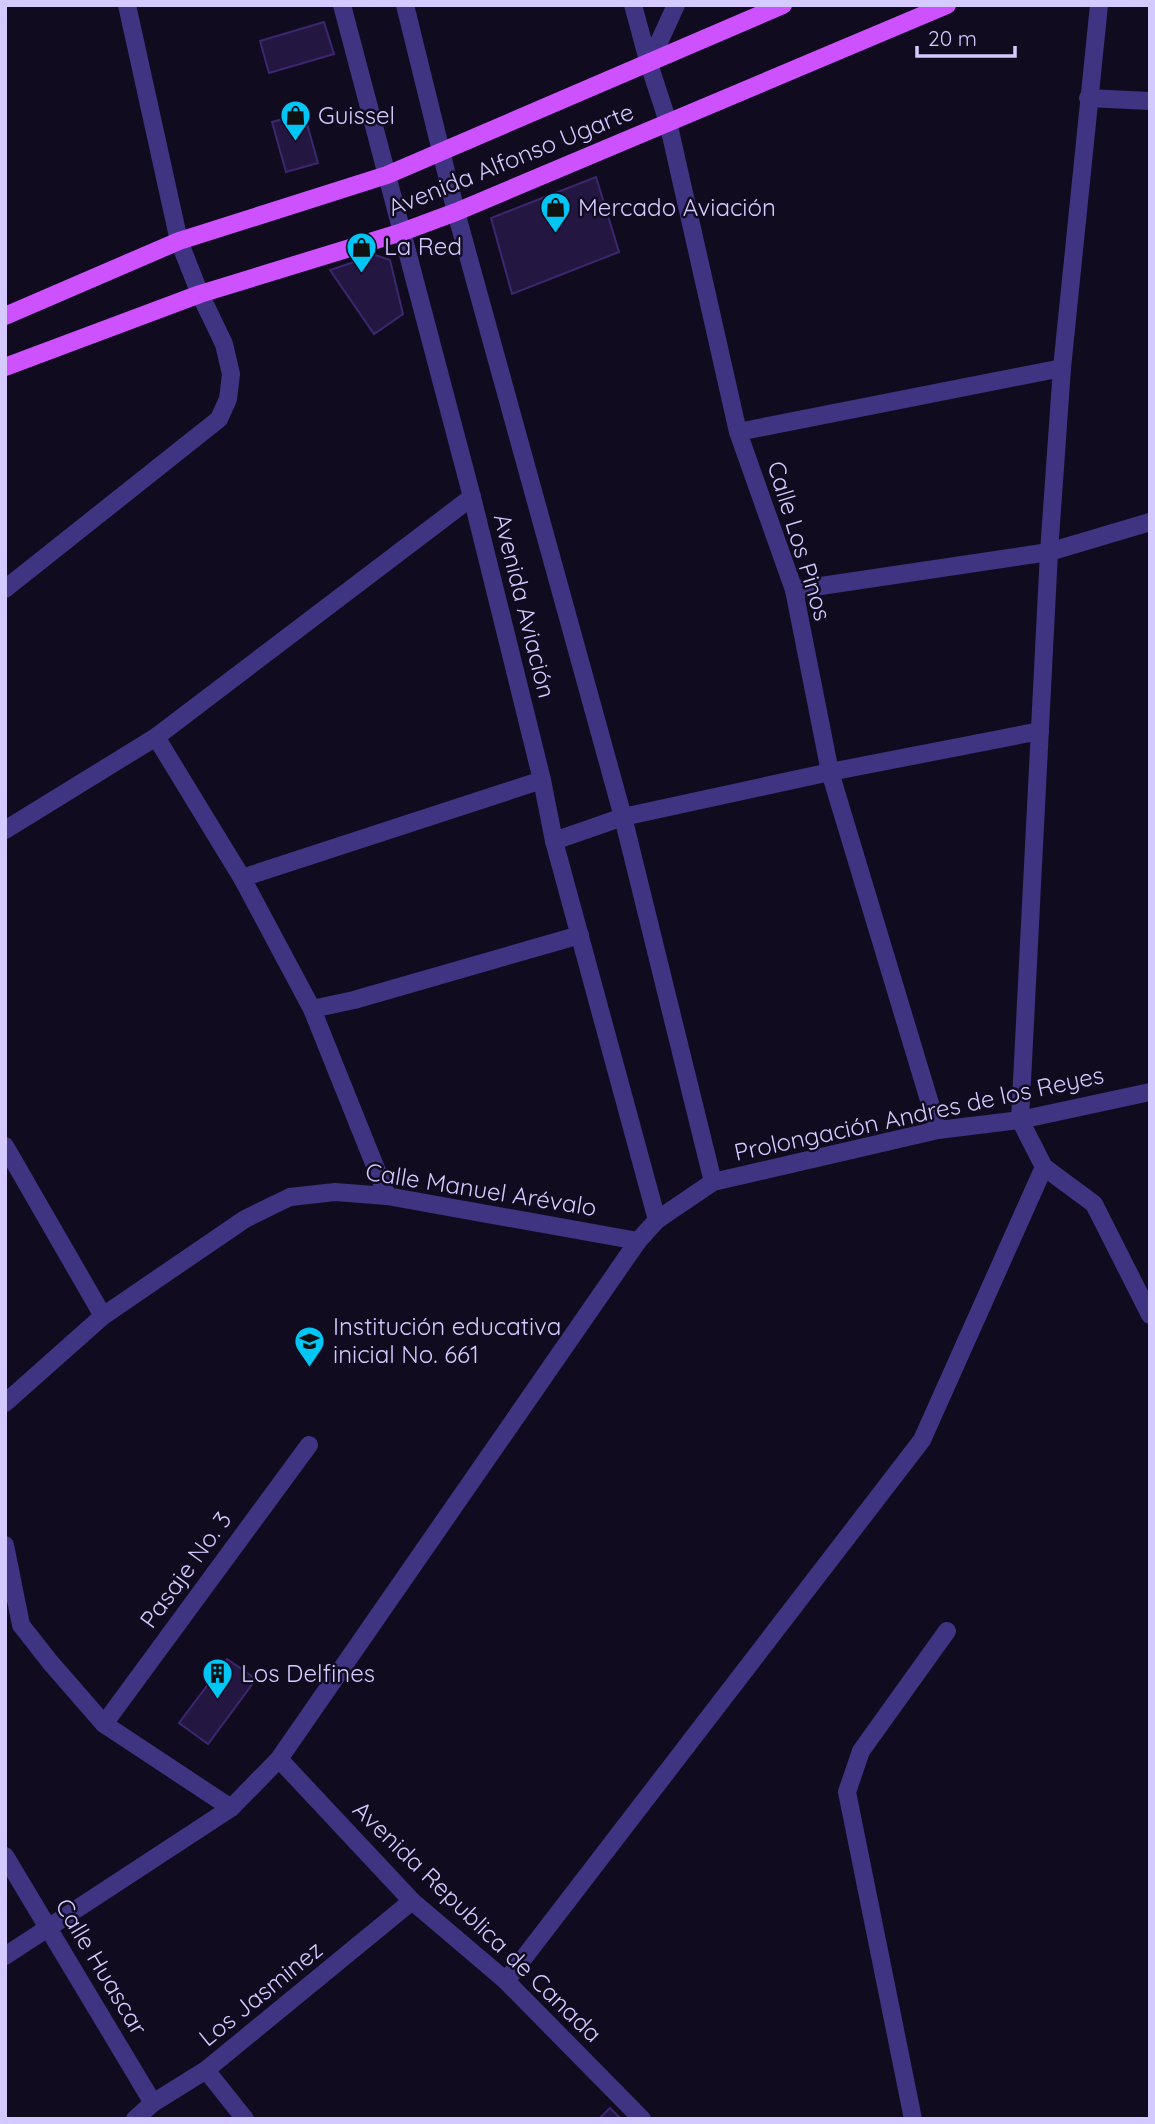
<svg xmlns="http://www.w3.org/2000/svg" width="1155" height="2124" viewBox="0 0 1155 2124" font-family="Quicksand,sans-serif">
<style>
.building{fill:#231741;stroke:#3c276f;stroke-width:2}
.lines{fill:none;stroke-linecap:round;stroke-linejoin:round}
.minor{stroke:#3e3481;stroke-width:18}
.major{stroke:#ce51ff;stroke-width:18}
.labels{text-anchor:middle;stroke-width:5;stroke-linejoin:round;paint-order:stroke}
.poi-label{font-size:24px;fill:#d5caff;stroke:#110b20;text-anchor:start}
.street-label{font-size:24px;fill:#d5caff;stroke:#110b20}
</style>
<rect width="100%" height="100%" fill="#110b20"/>
<g class="building">
<polygon points="324,22 334,54 269,73 260,41"/>
<polygon points="304,113 318,163 286,172 272,122"/>
<polygon points="596,177 619,252 512,294 491,218"/>
<polygon points="375,255 390,260 403,314 374,334 330,270"/>
<polygon points="227,1659 256,1679 208,1744 179,1723"/>
<polygon points="610,2108 621,2119 599,2119"/>
</g>
<g class="lines">
<g class="minor">
<polyline points="342,5 472,497 542,780 554,841 657,1220"/>
<polyline points="405,5 456,212 623,817 713,1182"/>
<polyline points="633,5 649,64 668,122 738,432 794,590 830,772 938,1130"/>
<polyline points="1099,5 1062,368 1049,552 1020,1120 1044,1167 1094,1204 1150,1315"/>
<polyline points="649,64 676,5"/>
<polyline points="1088,98 1150,101"/>
<polyline points="738,432 1062,368"/>
<polyline points="5,589 219,419 228,399 231,374 224,344 200,294 179,241 127,5"/>
<polyline points="794,590 1049,552 1150,522"/>
<polyline points="156,737 242,878 312,1009 387,1196"/>
<polyline points="5,830 156,737 472,497"/>
<polyline points="554,841 623,817 830,772 1040,731"/>
<polyline points="242,878 542,780"/>
<polyline points="312,1009 354,1000 580,935"/>
<polyline points="5,1146 103,1316"/>
<polyline points="5,1403 103,1316 245,1219 290,1197 335,1192 387,1196 638,1241"/>
<polyline points="5,1545 21,1625 50,1662 104,1724 231,1808"/>
<polyline points="104,1724 309,1445"/>
<polyline points="279,1759 412,1901 506,1981 642,2119"/>
<polyline points="5,1856 153,2103"/>
<polyline points="5,1956 231,1808 279,1759 638,1241 657,1220 713,1182 938,1130 1020,1120 1150,1092"/>
<polyline points="506,1981 922,1440 1044,1167"/>
<polyline points="206,2070 245,2119"/>
<polyline points="135,2119 153,2103 206,2070 412,1901"/>
<polyline points="913,2119 847,1792 861,1751 947,1631"/>
</g>
<g class="major">
<polyline points="5,316 179,241 387,175 783,5"/>
<polyline points="5,367 200,294 402,232 456,212 947,5"/>
</g>
</g>
<defs>
<symbol id="shop-pin" viewBox="-11 -11 22 30"><path d="M0 17L-7.5 6A9.5 9.5 0 1 1 7.5 6Z" fill="#00c6f5" stroke="#110b20"/><path d="M-5-2.5h2.3a2.7 3.5 0 0 1 5.4 0H5L5.5 6h-11ZM-1.5-2.5h3a1.5 2.3 0 0 0-3 0Z" fill="#111"/></symbol>
<symbol id="school-pin" viewBox="-11 -11 22 30"><path d="M0 17L-7.5 6A9.5 9.5 0 1 1 7.5 6Z" fill="#00c6f5" stroke="#110b20"/><path d="M0-5L7-2L0 1L-7-2ZM-4 1L0 2.5L4 1V4Q0 6-4 4Z" fill="#111"/></symbol>
<symbol id="building-pin" viewBox="-11 -11 22 30"><path d="M0 17L-7.5 6A9.5 9.5 0 1 1 7.5 6Z" fill="#00c6f5" stroke="#110b20"/><path d="M-4-6H4V6H1V3H-1V6H-4ZM-2.5-4.3h1.7v1.8h-1.7ZM.8-4.3h1.7v1.8H.8ZM-2.5-1h1.7V.8h-1.7ZM.8-1h1.7V.8H.8Z" fill="#111"/></symbol>
</defs>
<g fill-rule="evenodd">
<use href="#shop-pin" x="278" y="98" width="35" height="47"/>
<use href="#shop-pin" x="538" y="190" width="35" height="47"/>
<use href="#shop-pin" x="344" y="230" width="35" height="47"/>
<use href="#school-pin" x="292" y="1324" width="35" height="47"/>
<use href="#building-pin" x="200" y="1656" width="35" height="47"/>
</g>
<g class="labels">
<g class="poi-label">
<text x="318" y="124">Guissel</text>
<text x="578" y="216">Mercado Aviación</text>
<text x="384" y="255">La Red</text>
<text x="333" y="1335">Institución educativa<tspan x="333" dy="28">inicial No. 661</tspan></text>
<text x="241" y="1682">Los Delfines</text>
</g>
<g class="street-label">
<text transform="translate(511 160) rotate(-22)" y="8">Avenida Alfonso Ugarte</text>
<text transform="translate(799 541) rotate(73)" y="8">Calle Los Pinos</text>
<text transform="translate(524 606) rotate(76)" y="8">Avenida Aviación</text>
<text transform="translate(919 1114) rotate(-12)" y="8">Prolongación Andres de los Reyes</text>
<text transform="translate(481 1190) rotate(9)" y="8">Calle Manuel Arévalo</text>
<text transform="translate(186 1570) rotate(-54)" y="8">Pasaje No. 3</text>
<text transform="translate(477 1922) rotate(44)" y="8">Avenida Republica de Canada</text>
<text transform="translate(101 1967) rotate(59)" y="8">Calle Huascar</text>
<text transform="translate(261 1994) rotate(-39)" y="8">Los Jasminez</text>
</g>
</g>
<rect width="1155" height="2124" fill="none" stroke="#d5caff" stroke-width="14"/>
<path d="M917 46v10h98v-10" fill="none" stroke="#d5caff" stroke-width="3.5"/>
<text x="928" y="46" font-size="21" fill="#d5caff" stroke="#110b20" stroke-width="5" paint-order="stroke">20 m</text>
</svg>
